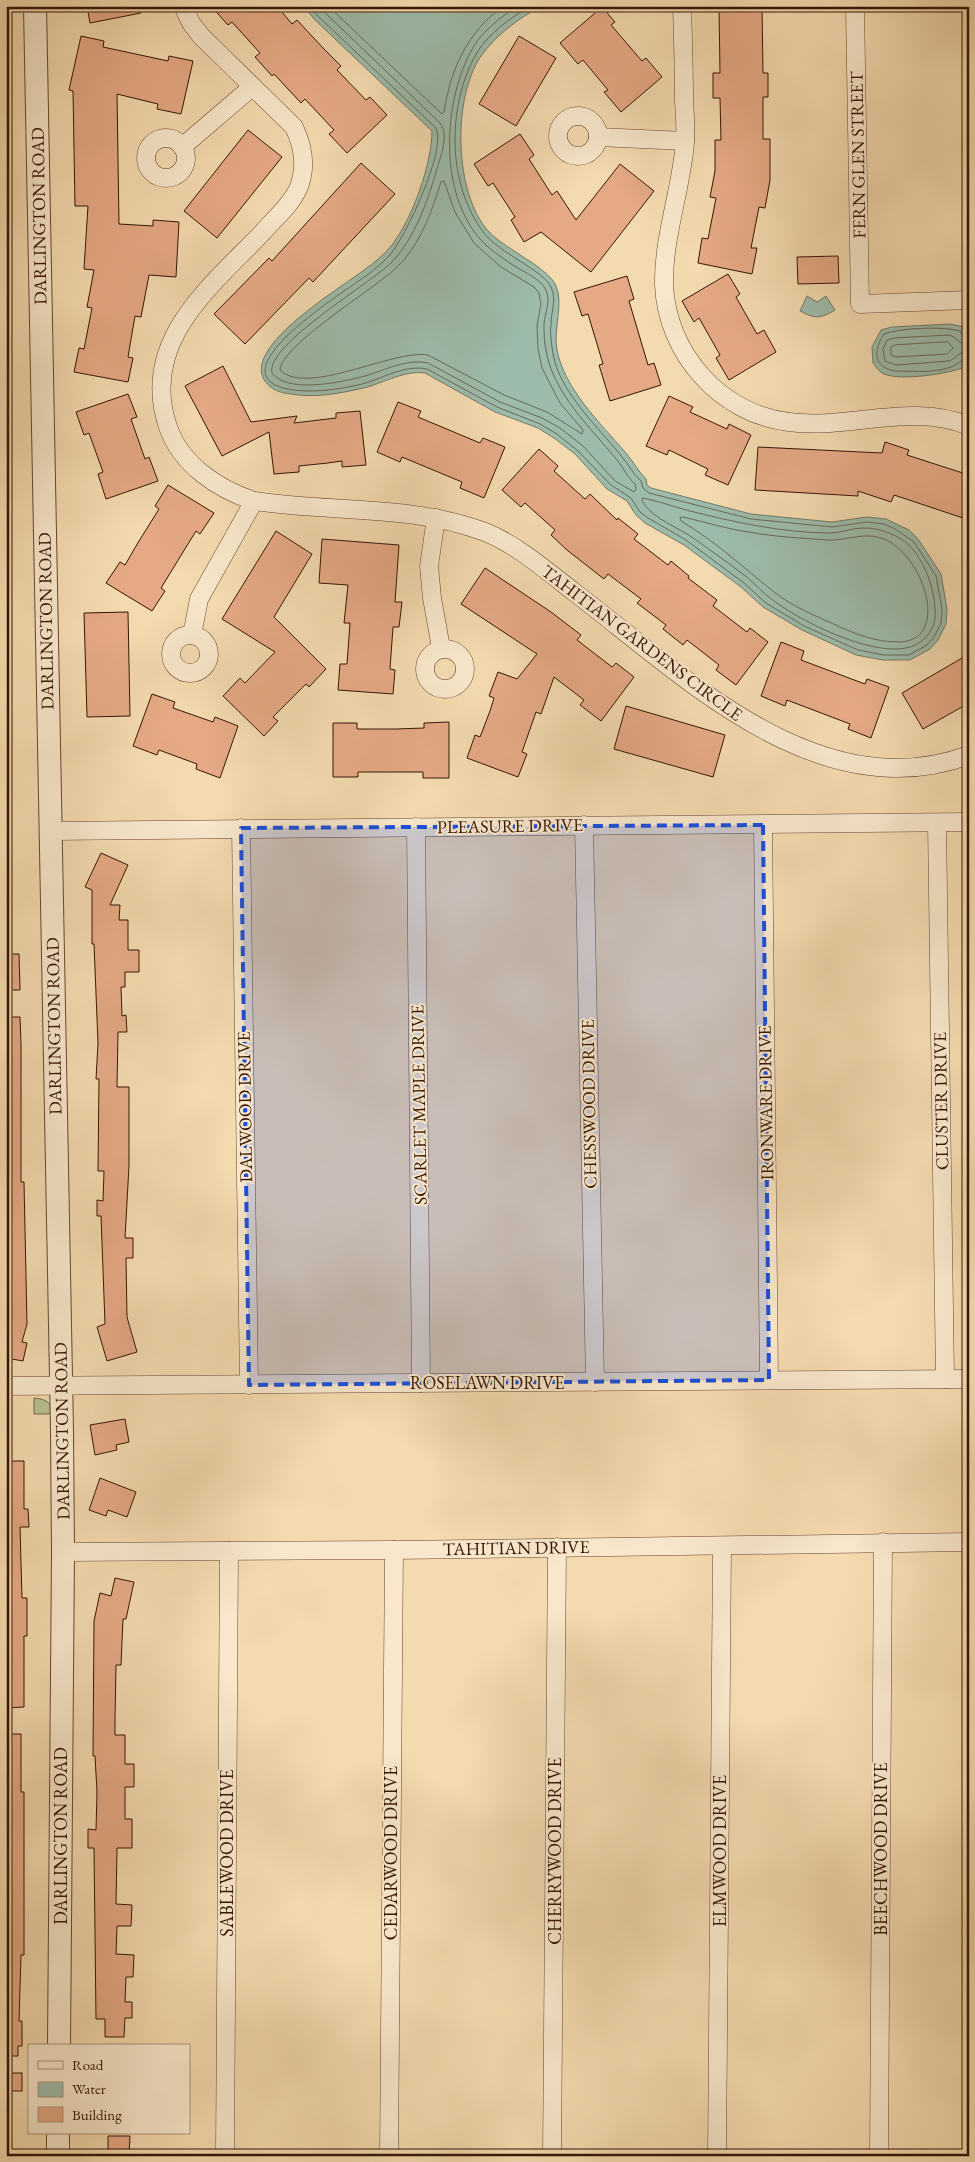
<svg xmlns="http://www.w3.org/2000/svg" width="975" height="2162" viewBox="0 0 975 2162" font-family="'EB Garamond',serif">
<style>
.green{fill:#b6c18f;stroke:#766b4a}
.water{fill:#9cbbaa;stroke:#737968}
.lines{fill:none;stroke-linecap:round;stroke-linejoin:round}
.shore{stroke:#696858;stroke-width:1}
.building{fill:#e5a985;stroke:#361505}
.minor-casing{stroke:#664630;stroke-width:19}
.tertiary-casing{stroke:#664630;stroke-width:24}
.minor{stroke:#f8e7cb;stroke-width:18}
.tertiary{stroke:#f8e7cb;stroke-width:22}
.marked{fill:#1d4ed8;fill-opacity:0.2;stroke:#1d4ed8;stroke-width:4;stroke-dasharray:10 6;stroke-linejoin:round}
.labels{text-anchor:middle;stroke-width:4;stroke-linejoin:round;paint-order:stroke}
.street-label{font-size:18px;fill:#361505;stroke:#f8e7cb}
</style>
<rect width="100%" height="100%" fill="#f4daaf"/>
<filter id="stains"><feTurbulence type="fractalNoise" baseFrequency=".004" numOctaves="4"/><feColorMatrix values="0 0 0 0 .2 0 0 0 0 .09 0 0 0 0 .02 0 0 0 .5 -.17"/></filter>
<radialGradient id="worn" r=".72"><stop offset=".6" stop-color="#630" stop-opacity="0"/><stop offset="1" stop-color="#630" stop-opacity=".3"/></radialGradient>
<path class="green" d="M34,1398C43,1399 48,1400 52,1408L49,1414H34Z"/>
<g class="water">
<path d="M304,6H541C518,19 497,34 481,56C452,98 454,194 489,232C505,249 549,268 556,286C564,304 553,328 557,350C564,388 600,423 625,452C633,461 638,471 646,479L647,485L651,488L751,514L832,522L867,517L886,519L909,530L918,539L941,574L947,609L946,624L938,640L930,649L910,660H883L856,655L802,630L763,607L741,587L684,545L645,523L636,515L627,501L607,489L575,454L554,438L538,428L495,412L425,373C402,370 381,385 359,389C337,394 313,398 291,394C281,393 271,390 265,381C241,347 341,288 364,270C374,263 384,255 392,245C412,219 432,164 432,131L314,19Z"/>
<path d="M807,296L817,302L826,296L835,310C820,319 815,319 800,311Z"/>
<path d="M950,324L964,327C970,341 970,353 965,367C948,374 901,381 884,374C879,372 876,367 873,363L872,347L881,330L892,327Z"/>
</g>
<g class="lines">
<g class="shore">
<path d="M310,6L318,16L436,128C447,150 405,238 389,256C376,270 359,281 344,291C328,303 224,371 283,388C307,394 334,390 358,385C381,380 403,364 427,369L497,407L540,424L557,434L578,451L611,485L631,498L640,512L648,518L686,540L744,583L766,603L804,626L858,650L884,655H909L927,645L934,637L941,623L942,609L936,576L914,542L895,529L884,524L867,522L832,527L751,519L649,493L643,488L641,481C633,474 629,465 622,457C597,425 556,390 552,347C551,340 550,331 551,324C551,311 557,300 551,287C544,271 498,252 484,233C447,185 447,108 475,56C487,34 510,18 531,6"/>
<path d="M318,6L441,124C449,137 440,158 436,172C427,203 415,237 393,261C373,282 265,345 272,373C287,393 336,383 357,378C381,373 403,358 428,363L500,402L542,418L560,428L583,446L615,481L634,492L636,489L635,484C627,477 623,467 617,460C590,427 553,393 546,350C544,342 544,332 544,324C545,312 551,302 546,290C540,277 518,270 507,261C498,255 488,248 481,240C439,194 443,105 470,53C479,34 500,17 518,6"/>
<path d="M328,6L442,114L444,112C451,68 467,33 503,6"/>
<path d="M444,181L455,212L474,243L501,267L534,287L539,293L541,304L537,326L538,349L542,368L560,403L583,430L582,434L547,412L504,395L428,355C393,349 307,397 280,370C281,345 376,288 397,267C420,245 432,211 441,182Z"/>
<path d="M969,339L964,338L960,331C942,326 901,328 884,334C873,351 873,367 895,371C916,371 950,375 964,358L969,357"/>
<polygon points="948,342 953,348 947,354 896,357 891,355 891,347 895,345"/>
<path d="M969,345C959,345 957,337 949,335L894,338L887,340L883,349L885,361L896,365L949,361C957,358 960,351 969,350"/>
<path d="M643,498C658,501 672,506 686,510C733,522 783,533 831,533C839,533 846,530 854,529C870,526 886,530 901,539C924,553 937,593 935,619C934,628 927,638 919,643C885,665 799,621 770,598C762,592 755,584 748,578C731,565 713,552 696,540C679,527 653,520 642,501Z"/>
<path d="M683,517C705,522 727,529 749,532C775,537 802,538 828,540C846,541 863,532 881,538C922,550 953,641 899,642C876,642 858,635 838,626C816,616 793,607 774,592C744,568 715,541 681,521L680,518Z"/>
</g>
</g>
<g class="building">
<polygon points="87,6 140,6 141,13 90,23"/>
<polygon points="211,6 277,6 292,24 297,20 324,49 341,66 337,70 366,100 370,97 387,115 347,153 329,134 334,130 305,99 301,103 274,74 272,76 255,57 260,53 232,22 228,25"/>
<polygon points="719,6 762,6 763,73 768,73 768,97 763,97 763,139 770,139 770,180 765,208 759,207 751,248 757,248 752,274 698,263 702,238 708,239 716,198 710,197 715,171 715,140 721,140 720,98 713,98 713,73 720,73"/>
<polygon points="602,7 615,22 611,25 642,61 646,58 662,77 621,112 604,92 608,90 583,60 578,64 560,43"/>
<polygon points="81,36 104,41 103,47 168,61 169,56 193,61 181,114 157,109 158,104 117,94 119,224 153,226 153,220 179,222 176,277 149,275 141,317 135,316 128,357 133,358 128,382 74,372 79,348 84,349 92,308 87,307 94,270 84,269 88,206 75,206 73,91 69,90"/>
<polygon points="519,36 556,58 516,126 479,104"/>
<polygon points="248,130 282,157 217,238 184,211"/>
<polygon points="520,134 534,155 529,159 552,195 557,191 576,220 620,164 654,191 591,272 541,232 524,242 511,220 515,217 493,183 488,186 474,164"/>
<polygon points="361,163 395,194 313,282 309,278 245,344 214,314 269,258 272,261"/>
<polygon points="838,256 839,283 798,284 797,257"/>
<polygon points="728,274 740,294 736,297 757,334 764,330 776,352 729,380 716,358 720,355 699,318 694,322 682,301"/>
<polygon points="627,276 634,299 629,301 648,365 654,363 661,385 610,401 599,365 603,364 588,314 582,316 574,292"/>
<polygon points="223,366 251,422 297,416 294,423 336,418 336,413 360,411 366,465 342,467 342,461 328,463 299,466 299,472 274,474 269,432 222,456 185,386"/>
<polygon points="128,394 137,417 131,419 145,459 149,457 158,481 106,499 98,474 103,472 94,447 89,433 84,435 76,412"/>
<polygon points="669,396 693,407 690,412 727,429 729,424 751,435 728,485 705,475 708,469 669,450 667,455 646,446"/>
<polygon points="398,402 421,411 418,417 480,443 483,438 505,447 484,498 460,488 462,482 402,457 400,462 377,452"/>
<polygon points="885,442 909,450 907,455 969,475 969,520 894,495 891,502 858,491 858,496 755,490 758,447 882,453"/>
<polygon points="539,449 558,466 554,471 585,499 590,494 617,520 618,518 638,534 634,539 668,565 671,561 689,576 688,578 717,600 713,606 747,632 750,628 768,642 736,685 716,670 719,665 687,640 683,645 663,629 666,625 637,603 641,599 608,574 604,579 567,550 551,535 555,530 525,503 521,507 502,490"/>
<polygon points="168,485 214,513 200,534 196,531 161,588 165,591 152,611 106,583 120,562 125,565 139,541 159,509 155,506"/>
<polygon points="276,531 312,554 274,617 326,669 309,687 306,684 273,717 278,721 264,736 223,696 240,678 245,683 275,652 222,619"/>
<polygon points="322,539 399,545 395,602 402,602 399,627 393,627 390,669 395,670 393,694 338,690 340,664 347,664 350,623 344,623 348,585 319,583"/>
<polygon points="485,568 551,612 581,635 577,640 612,667 616,663 634,677 601,721 580,705 584,700 554,677 541,714 536,712 522,752 527,754 518,777 467,758 475,735 480,737 490,711 494,698 489,696 498,672 517,679 537,654 461,604"/>
<polygon points="128,612 130,716 87,717 84,613"/>
<polygon points="781,642 804,651 801,660 865,684 867,679 889,687 871,738 848,729 850,724 787,700 785,706 761,696"/>
<polygon points="969,654 969,703 923,729 902,693"/>
<polygon points="152,694 175,702 173,708 213,722 215,717 238,726 220,778 196,769 197,764 159,750 157,755 133,746"/>
<polygon points="626,706 725,735 713,777 614,749"/>
<polygon points="449,722 449,778 423,778 423,772 358,772 358,777 333,777 333,723 357,723 357,729 396,729 424,728 424,723"/>
<polygon points="101,853 128,865 110,905 120,905 119,920 128,920 128,950 139,950 139,972 125,972 125,987 121,987 122,1016 126,1015 127,1032 118,1032 117,1087 129,1087 129,1166 125,1238 133,1238 133,1258 126,1258 127,1317 137,1352 107,1361 97,1327 105,1324 101,1216 97,1216 97,1200 103,1201 104,1171 98,1171 99,1079 96,1079 98,1043 94,944 92,944 92,890 85,887"/>
<polygon points="6,954 19,954 20,990 6,990"/>
<polygon points="6,1017 20,1017 21,1044 21,1182 24,1182 27,1324 22,1342 27,1343 23,1361 6,1358"/>
<polygon points="125,1419 129,1442 116,1445 117,1450 95,1455 90,1425"/>
<polygon points="6,1461 24,1461 24,1509 28,1509 29,1527 20,1527 22,1598 27,1598 27,1636 24,1636 24,1707 6,1708"/>
<polygon points="100,1478 136,1492 127,1517 108,1510 106,1516 89,1510"/>
<polygon points="115,1578 134,1582 126,1619 123,1619 121,1665 116,1665 115,1720 115,1735 125,1735 125,1764 134,1764 134,1787 125,1787 125,1819 132,1819 132,1848 117,1848 116,1904 132,1905 131,1926 117,1926 116,1954 134,1955 133,1977 126,1977 125,2002 132,2002 132,2018 125,2018 124,2037 105,2037 105,2019 96,2019 94,1848 88,1848 88,1829 96,1830 97,1792 95,1756 93,1756 94,1621 100,1593 111,1596"/>
<polygon points="6,1734 21,1734 21,1792 24,1792 24,1955 21,1955 19,2021 22,2021 22,2046 18,2046 18,2056 6,2056"/>
<rect x="6" y="2073" width="16" height="18"/>
<polygon points="108,2136 130,2136 129,2156 108,2156"/>
</g>
<g class="lines">
<defs>
<g id="minor">
<path d="M183,6L191,23L201,36L294,127C304,148 307,168 298,189C290,206 274,219 262,233C210,287 139,342 168,427C181,465 218,489 254,501C331,513 410,504 485,532C516,544 548,572 574,592C683,675 819,811 969,755"/>
<path d="M682,6C683,38 684,69 684,101C685,115 686,129 685,143C681,190 663,238 664,285C667,353 720,414 789,422C848,430 912,402 969,426"/>
<polyline points="855,6 860,304 969,300"/>
<circle cx="578" cy="136" r="20"/>
<polyline points="598,137 685,141"/>
<circle cx="166" cy="158" r="20"/>
<polyline points="182,147 252,87"/>
<polyline points="436,518 429,566 432,598 441,648"/>
<circle cx="190" cy="654" r="19"/>
<polyline points="192,635 199,599 254,501"/>
<circle cx="445" cy="669" r="20"/>
<polyline points="937,823 945,1379"/>
<polyline points="584,825 595,1382"/>
<polyline points="763,825 769,1380"/>
<polyline points="416,827 421,1383"/>
<polyline points="241,828 249,1385"/>
<polyline points="50,831 969,822"/>
<polyline points="6,1386 969,1379"/>
<polyline points="63,1552 394,1550 969,1542"/>
<polyline points="225,2156 229,1551"/>
<polyline points="389,2156 394,1550"/>
<polyline points="552,2156 557,1547"/>
<polyline points="717,2156 722,1547"/>
<polyline points="879,2156 883,1542"/>
</g>
<g id="tertiary">
<polyline points="35,6 62,1430 63,1552 59,2046"/>
<polyline points="58,2156 58,2133"/>
</g>
</defs>
<use href="#minor" class="minor-casing"/>
<use href="#tertiary" class="tertiary-casing"/>
<use href="#minor" class="minor"/>
<use href="#tertiary" class="tertiary"/>
</g>
<path class="marked" d="M763,825L769,1380L249,1385L241,828Z"/>
<g class="labels">
<g class="street-label">
<text transform="translate(858 155) rotate(-91)" y="6">FERN GLEN STREET</text>
<text transform="translate(39 216) rotate(-91)" y="6">DARLINGTON ROAD</text>
<text transform="translate(46 621) rotate(-91)" y="6">DARLINGTON ROAD</text>
<text transform="translate(642 643) rotate(37)" y="6">TAHITIAN GARDENS CIRCLE</text>
<text transform="translate(510 826) rotate(-1)" y="6">PLEASURE DRIVE</text>
<text transform="translate(54 1026) rotate(-91)" y="6">DARLINGTON ROAD</text>
<text transform="translate(941 1101) rotate(-91)" y="6">CLUSTER DRIVE</text>
<text transform="translate(766 1103) rotate(-91)" y="6">IRONWARE DRIVE</text>
<text transform="translate(589 1104) rotate(-91)" y="6">CHESSWOOD DRIVE</text>
<text transform="translate(419 1105) rotate(-91)" y="6">SCARLET MAPLE DRIVE</text>
<text transform="translate(245 1107) rotate(-91)" y="6">DALWOOD DRIVE</text>
<text x="487" y="1389">ROSELAWN DRIVE</text>
<text transform="translate(62 1431) rotate(-91)" y="6">DARLINGTON ROAD</text>
<text transform="translate(516 1548) rotate(-1)" y="6">TAHITIAN DRIVE</text>
<text transform="translate(61 1836) rotate(-90)" y="6">DARLINGTON ROAD</text>
<text transform="translate(881 1849) rotate(-90)" y="6">BEECHWOOD DRIVE</text>
<text transform="translate(555 1851) rotate(-90)" y="6">CHERRYWOOD DRIVE</text>
<text transform="translate(720 1851) rotate(-90)" y="6">ELMWOOD DRIVE</text>
<text transform="translate(227 1853) rotate(-90)" y="6">SABLEWOOD DRIVE</text>
<text transform="translate(391 1853) rotate(-90)" y="6">CEDARWOOD DRIVE</text>
</g>
</g>
<rect width="975" height="2162" fill="none" stroke="#f4daaf" stroke-width="25"/>
<rect x="8" y="8" width="960" height="2147" fill="none" stroke="#361505" stroke-width="2.5"/>
<rect x="12" y="12" width="950" height="2137" fill="none" stroke="#361505"/>
<rect x="28" y="2044" width="162" height="90" fill="#f8e7cb" stroke="#aa937c"/>
<rect x="38" y="2061" width="25" height="8" fill="#f8e7cb" stroke="#aa937c"/>
<text x="72" y="2070" font-size="15" fill="#361505">Road</text>
<rect x="38" y="2082" width="25" height="15" fill="#9cbbaa" stroke="#aa937c"/>
<text x="72" y="2094" font-size="15" fill="#361505">Water</text>
<rect x="38" y="2107" width="25" height="15" fill="#e5a985" stroke="#aa937c"/>
<text x="72" y="2120" font-size="15" fill="#361505">Building</text>
<rect width="100%" height="100%" filter="url(#stains)"/>
<rect width="100%" height="100%" fill="url(#worn)"/>
</svg>
